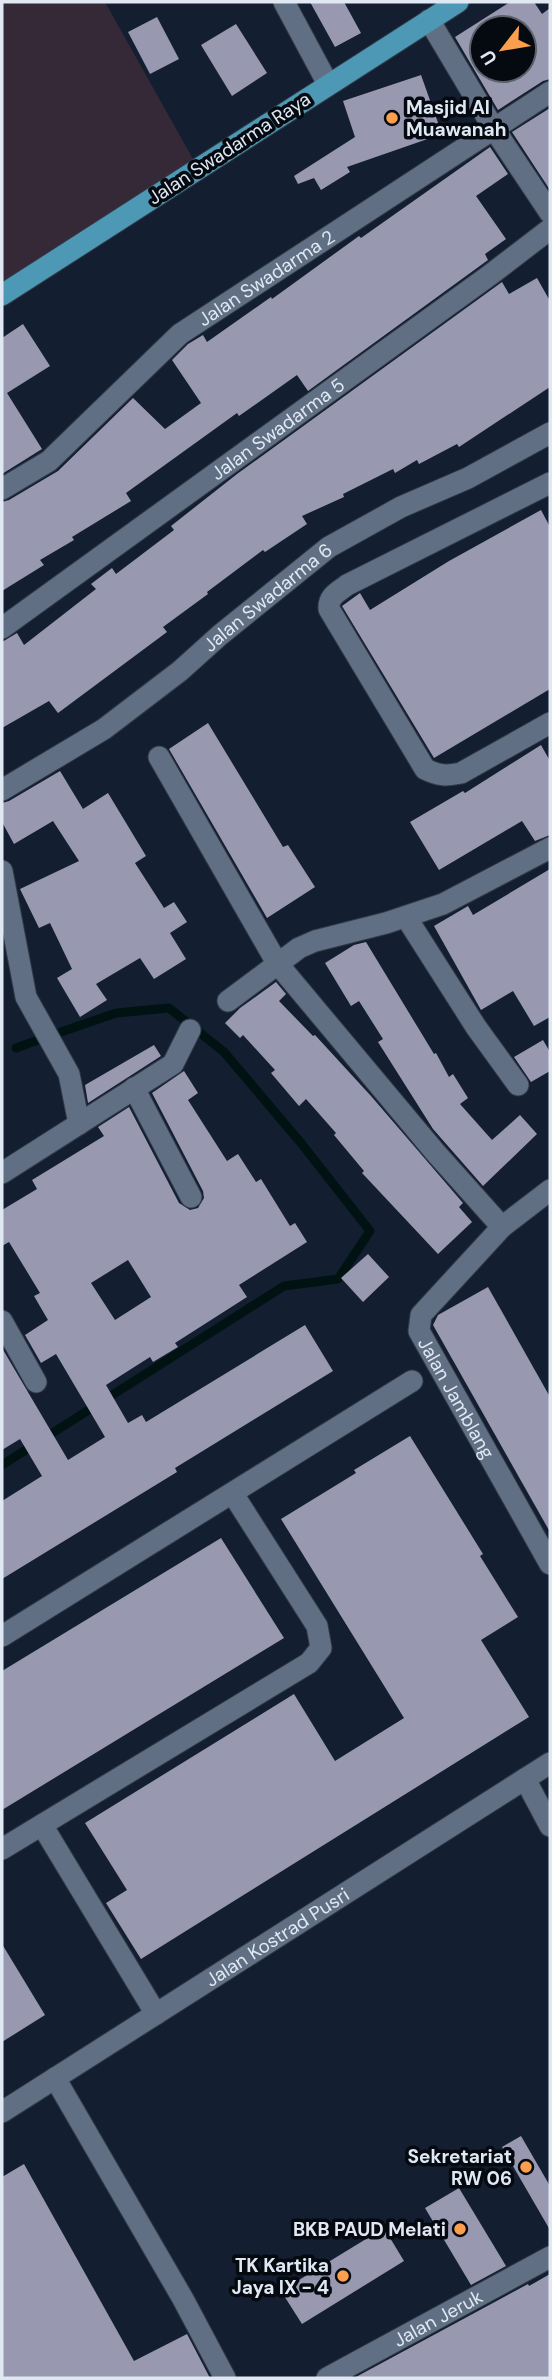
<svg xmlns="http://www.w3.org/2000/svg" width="552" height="2380" viewBox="0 0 552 2380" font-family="'DM Sans',sans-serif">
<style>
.green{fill:#352837}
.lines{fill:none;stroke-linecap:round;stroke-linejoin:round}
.stream{stroke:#001312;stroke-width:9}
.building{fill:#9998b1;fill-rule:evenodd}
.minor-casing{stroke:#323a47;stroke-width:23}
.major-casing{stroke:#323a47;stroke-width:23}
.minor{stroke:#606f83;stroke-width:21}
.major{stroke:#4c98b5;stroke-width:21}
.poi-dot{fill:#fa9f4e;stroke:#050910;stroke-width:2.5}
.labels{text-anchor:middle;stroke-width:7;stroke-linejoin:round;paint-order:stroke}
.poi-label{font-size:19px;font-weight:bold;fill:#dfe8f3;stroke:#050910;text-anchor:end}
.street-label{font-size:19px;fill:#dfe8f3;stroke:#050910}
</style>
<rect width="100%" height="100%" fill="#131f30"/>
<polygon class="green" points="2,2 105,2 198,168 2,293"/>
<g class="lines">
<g class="stream">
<polyline points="16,1048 38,1040"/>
<polyline points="2,1465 284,1286 338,1279 370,1231 301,1143 224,1052 169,1008 116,1013 61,1032"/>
</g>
</g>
<g class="building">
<polygon points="310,2 344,2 361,33 335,47"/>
<path d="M510,2H534L542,14L550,8V79L543,81L498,110L455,37ZM482,28H524V70H482Z"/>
<polygon points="157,17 179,59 150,74 128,32"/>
<polygon points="236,24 267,73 232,96 201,45"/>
<polygon points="421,75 442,134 347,167 350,172 321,190 314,178 298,184 294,176 355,137 343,101"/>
<polygon points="550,108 550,190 512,132"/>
<polygon points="490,147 508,174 476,196 506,239 485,254 488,260 308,391 297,375 239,416 237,413 126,493 131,501 72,537 74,540 40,560 44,565 2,591 2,502 9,500 58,471 133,398 165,429 201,403 172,360 188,344 203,335 207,342 271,297 272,299 359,236 361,238"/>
<polygon points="537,278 550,301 550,387 459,447 457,444 419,464 417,460 395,473 393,469 343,494 344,497 302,516 307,524 265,552 263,550 207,592 208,594 163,627 167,632 58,713 49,701 2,728 2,642 17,633 24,645 96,589 91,584 112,568 116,574 174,530 171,526 237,474 502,282 509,294"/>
<polygon points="23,324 50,366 7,393 42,449 2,474 2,338"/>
<polygon points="541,510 550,527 550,689 434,758 342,606 360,593 370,610 449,561"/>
<polygon points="208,723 283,847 288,845 315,887 267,918 169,749"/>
<polygon points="541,745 550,761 550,835 535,841 522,821 439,870 410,822 463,791 465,793"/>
<polygon points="60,771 83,809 108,793 146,856 135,863 164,908 174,902 187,922 170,933 186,959 154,979 140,958 96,984 107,1000 80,1017 57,978 72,969 50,923 39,928 20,889 79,861 53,821 14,844 2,822 2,803 9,801"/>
<polygon points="550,869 550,1017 534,1026 513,991 481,1010 434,926 468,906 473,915"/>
<polygon points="366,942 434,1054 436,1053 449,1077 453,1074 468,1098 460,1104 492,1140 520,1115 537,1134 483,1186 433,1129 378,1042 383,1039 359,1001 351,1006 325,963 354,945"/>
<polygon points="276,982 286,994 279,1001 313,1036 315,1035 371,1096 463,1203 459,1207 472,1222 438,1254 362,1173 364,1171 334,1135 336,1133 306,1099 299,1106 271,1073 275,1070 243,1035 240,1038 225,1023 240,1008"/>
<polygon points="543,1040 550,1052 550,1071 531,1082 514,1057"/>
<polygon points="154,1045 161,1056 88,1103 85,1085"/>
<path d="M184,1071L198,1093L188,1100L227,1161L238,1154L256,1182L261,1179L290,1226L295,1223L307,1242L239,1285L247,1297L175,1343L178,1347L153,1362L150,1357L106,1385L128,1423L142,1415L146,1422L305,1325L333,1371L175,1468L177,1472L2,1579V1501L42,1476L20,1439L2,1450V1348L68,1460L105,1437L56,1354L41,1363L25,1335L48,1320L34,1296L40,1293L9,1242L2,1246V1210L37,1189L32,1180L104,1136L98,1127L129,1107L179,1203L190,1210L198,1208L204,1198L203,1191L152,1093ZM128,1260L151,1297L115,1320L91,1283Z"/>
<polygon points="368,1254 389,1277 363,1302 341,1278"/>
<polygon points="488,1287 550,1397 550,1532 433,1325 438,1315"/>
<polygon points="410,1436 483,1554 480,1556 518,1617 481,1640 529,1717 141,1959 106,1903 127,1890 85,1823 294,1694 335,1761 404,1718 281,1519 356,1473 354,1470"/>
<polygon points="221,1538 284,1638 2,1810 2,1671"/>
<polygon points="2,1944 45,2015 2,2042"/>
<polygon points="521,2136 550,2186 550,2230 502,2147"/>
<polygon points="24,2164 134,2361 187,2334 210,2378 2,2378 2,2177"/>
<polygon points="459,2188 506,2266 471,2285 425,2208"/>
<polygon points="384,2228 404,2261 302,2324 281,2291"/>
<polygon points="550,2274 550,2378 354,2378 528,2284 529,2286"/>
</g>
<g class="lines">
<defs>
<g id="minor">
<polyline points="284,2 328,84"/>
<polyline points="429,20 494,129 550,213"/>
<path d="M550,483L347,585C338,592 328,596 329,609L425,769C439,776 447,776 461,773L550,723"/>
<path id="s1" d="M2,489L49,461L180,334L550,92"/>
<path id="s2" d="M2,628L490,275L550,229"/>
<polyline points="159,757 277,963 435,1152 502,1227"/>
<path id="s3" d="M2,790L104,729L180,671L220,635L329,547L401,507L468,478L550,433"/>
<polyline points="2,871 26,997 69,1074 79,1124"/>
<polyline points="406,917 476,1027 518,1085"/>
<polyline points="228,1001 299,948 315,941 386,923 443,904 550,848"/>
<polyline points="134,1088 191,1197"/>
<polyline points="2,1173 173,1064 190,1030"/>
<path id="s4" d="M550,1190L502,1227L421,1315L419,1331L550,1564"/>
<polyline points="2,1321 36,1382"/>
<polyline points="2,1636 412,1381"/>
<polyline points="525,1779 550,1826"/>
<polyline points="42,1825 156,2014"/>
<polyline points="2,1849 309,1663 321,1648 317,1626 233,1494"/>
<polyline points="55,2078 183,2299 225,2378"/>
<path id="s5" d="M2,2112L550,1763"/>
<path id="s6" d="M327,2378L550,2257"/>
</g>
<polyline id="major" points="2,295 458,2"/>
</defs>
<use href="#minor" class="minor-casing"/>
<use href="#major" class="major-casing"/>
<use href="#minor" class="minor"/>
<use href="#major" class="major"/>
</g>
<g class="poi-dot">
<circle cx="392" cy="118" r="7"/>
<circle cx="526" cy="2167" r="7"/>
<circle cx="460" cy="2229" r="7"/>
<circle cx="343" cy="2276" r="7"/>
</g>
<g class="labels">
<g class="poi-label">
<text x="406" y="114" text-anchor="start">Masjid Al<tspan x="406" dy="22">Muawanah</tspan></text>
<text x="512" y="2163">Sekretariat<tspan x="512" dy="22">RW 06</tspan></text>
<text x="446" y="2236">BKB PAUD Melati</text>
<text x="329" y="2272">TK Kartika<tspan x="329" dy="22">Jaya IX - 4</tspan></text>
</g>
<g class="street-label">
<text transform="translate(229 148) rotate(-33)" y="7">Jalan Swadarma Raya</text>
<text dy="7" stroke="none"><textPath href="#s1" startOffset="340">Jalan Swadarma 2</textPath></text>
<text dy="7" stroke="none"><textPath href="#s2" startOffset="340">Jalan Swadarma 5</textPath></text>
<text dy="7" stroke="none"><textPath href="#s3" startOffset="329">Jalan Swadarma 6</textPath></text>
<text dy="7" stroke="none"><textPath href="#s4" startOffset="273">Jalan Jamblang</textPath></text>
<text dy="7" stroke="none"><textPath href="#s5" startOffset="326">Jalan Kostrad Pusri</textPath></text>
<text dy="7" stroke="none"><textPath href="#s6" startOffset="126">Jalan Jeruk</textPath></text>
</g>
</g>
<rect width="552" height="2380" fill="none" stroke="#dfe8f3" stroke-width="7"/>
<g transform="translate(503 49) rotate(239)"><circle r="33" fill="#050910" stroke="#5c626b" stroke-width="2"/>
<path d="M0-5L12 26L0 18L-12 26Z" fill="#fa9f4e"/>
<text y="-10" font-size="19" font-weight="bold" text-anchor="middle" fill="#dfe8f3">U</text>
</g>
</svg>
